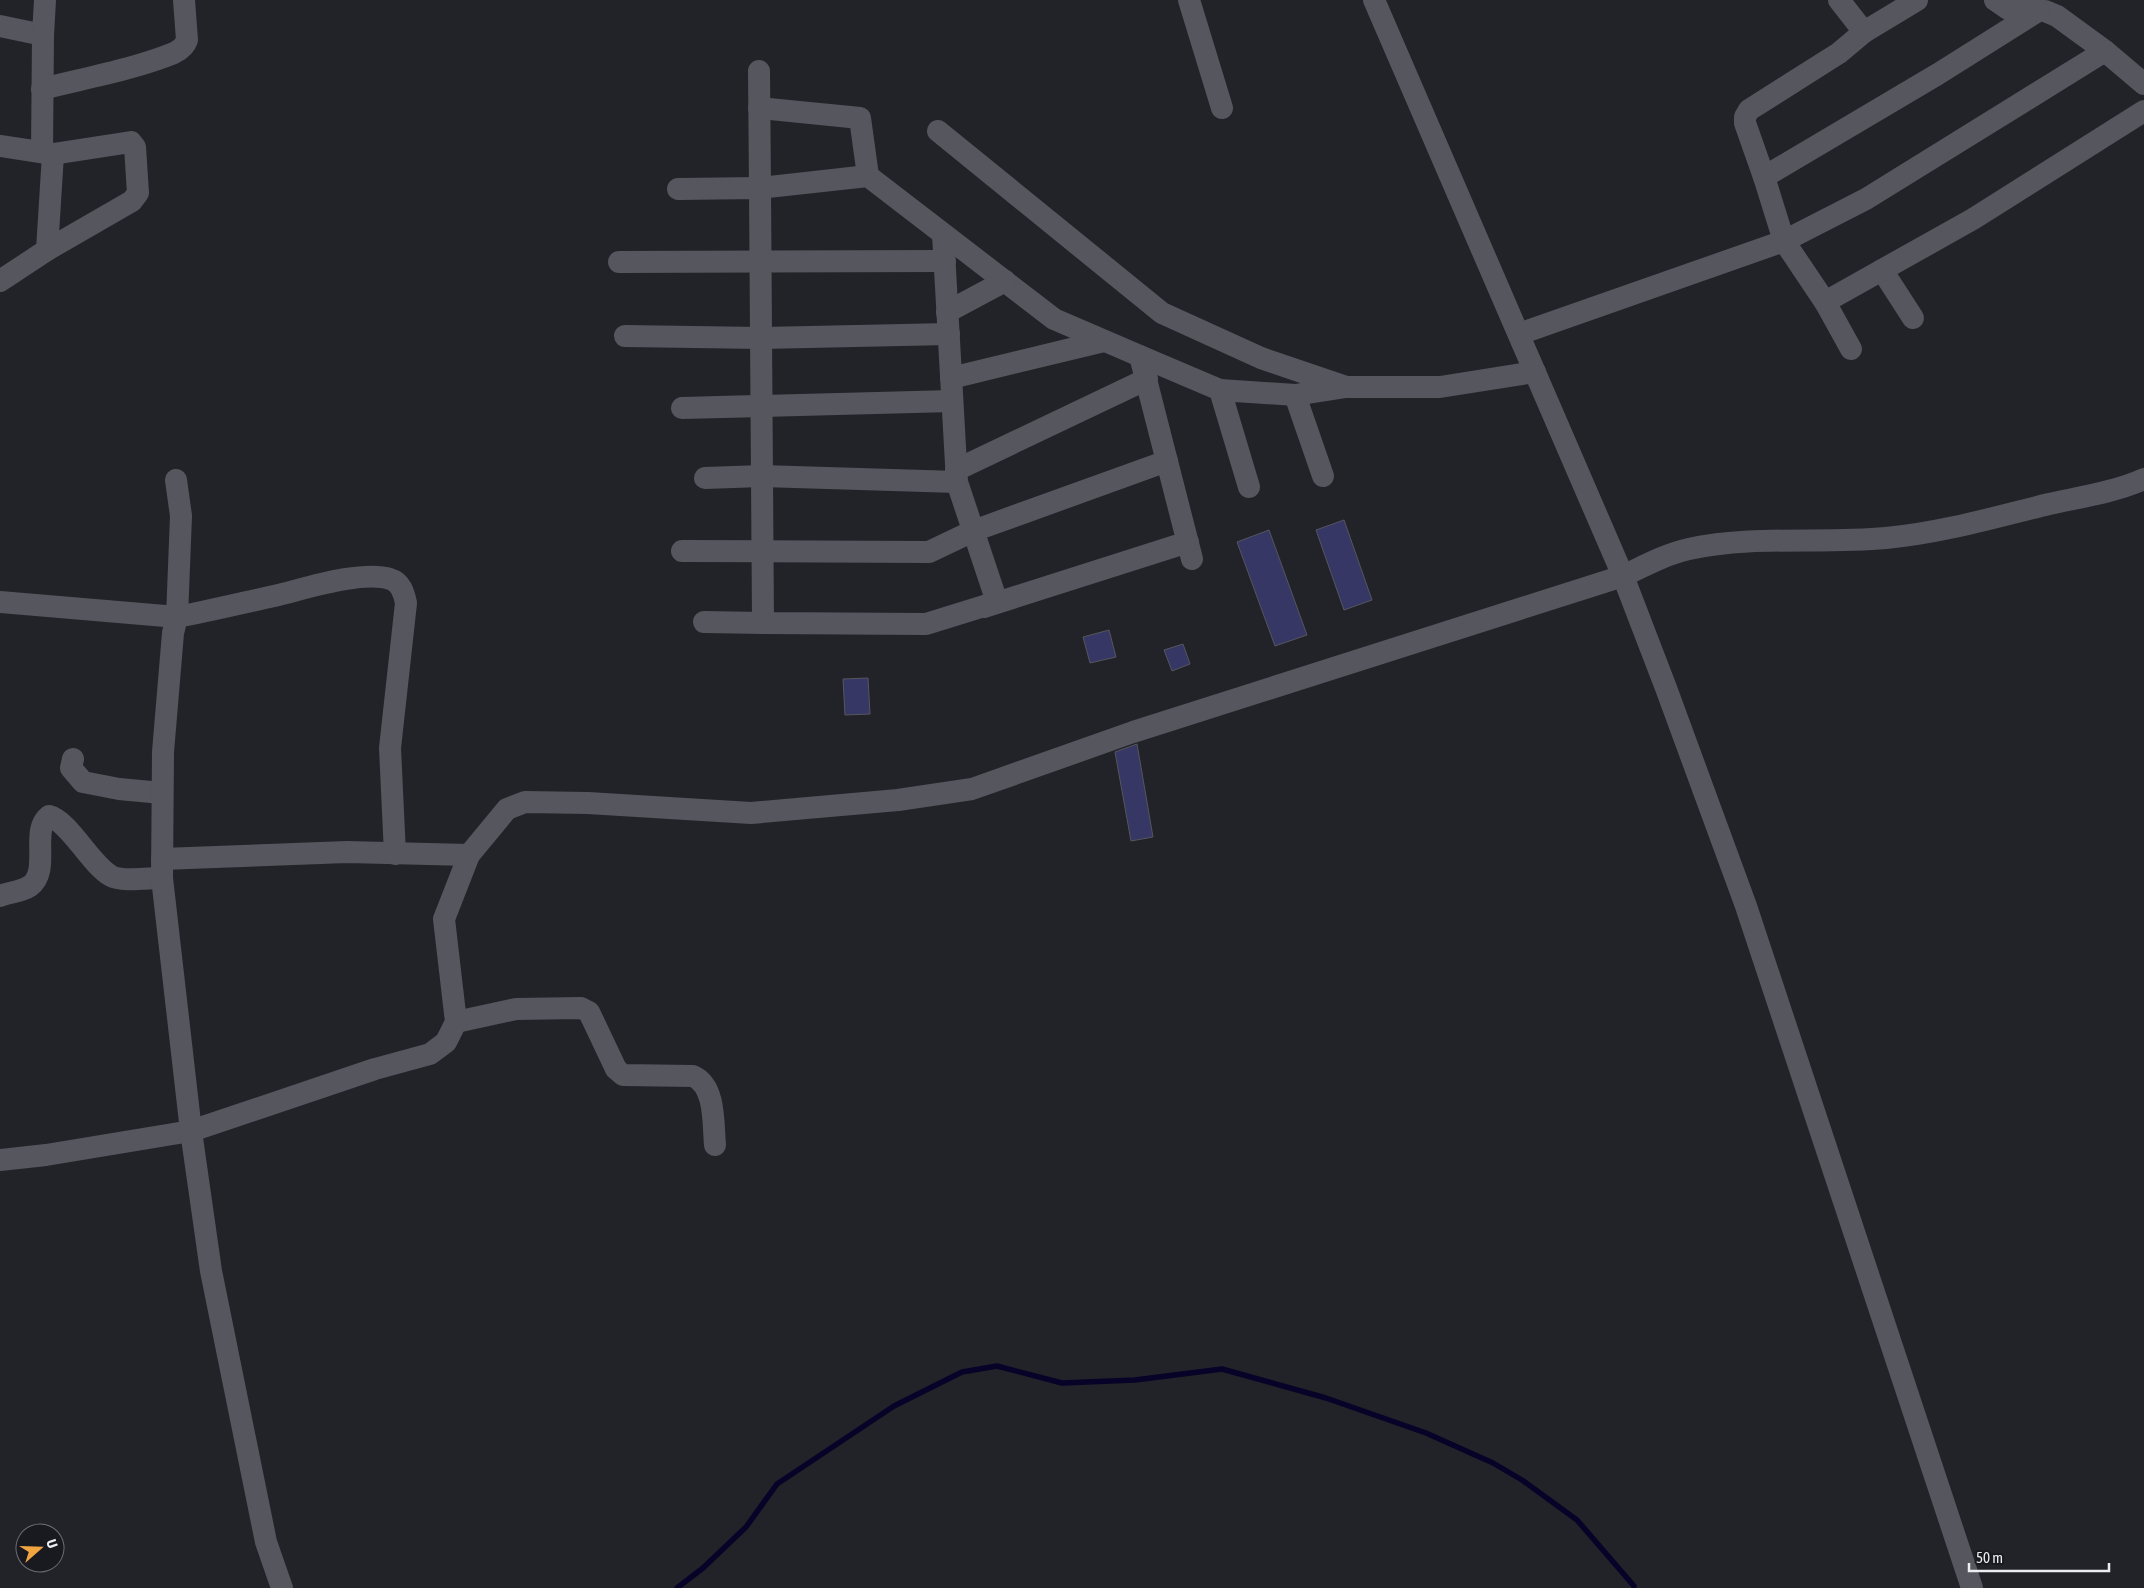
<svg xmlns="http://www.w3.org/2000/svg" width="2144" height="1588" viewBox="0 0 2144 1588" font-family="'Asap Condensed',sans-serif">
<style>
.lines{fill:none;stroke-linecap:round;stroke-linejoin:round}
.stream{stroke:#070228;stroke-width:5.5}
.building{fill:#363765;stroke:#55565d}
.street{stroke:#55565e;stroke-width:22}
</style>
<rect width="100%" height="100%" fill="#222329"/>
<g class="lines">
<polyline class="stream" points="677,1588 703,1568 746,1527 777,1484 894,1406 962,1372 997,1366 1062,1383 1135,1380 1222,1369 1326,1398 1426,1433 1493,1463 1522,1480 1577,1520 1634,1586"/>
</g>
<g class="building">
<polygon points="1344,520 1372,600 1344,610 1316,530"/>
<polygon points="1269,530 1307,635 1275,646 1237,542"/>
<polygon points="1109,630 1116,657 1090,663 1083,637"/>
<polygon points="1183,644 1190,664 1172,671 1164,650"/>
<polygon points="868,678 870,714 845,715 843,679"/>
<polygon points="1137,744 1153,837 1131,841 1115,752"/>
</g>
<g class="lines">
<g class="street">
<polyline points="1189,0 1222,108"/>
<polyline points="1374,0 1623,576 1666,688 1746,906 1972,1588"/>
<polyline points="1839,0 1864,32 1917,0"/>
<polyline points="1995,0 2008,9 2018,11 2045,11 2057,16 2105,51 2144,84"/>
<polyline points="0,26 43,35 42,152"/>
<polyline points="43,35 45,0"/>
<polyline points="759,71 760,188 868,176 1054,319 1140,356"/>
<path d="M42,89C85,78 132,70 174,53C180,50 185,46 187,40L184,0"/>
<polyline points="759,108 860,118 868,176"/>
<polyline points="938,131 1162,313 1261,358 1346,387"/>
<polyline points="0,146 53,154 47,250 0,281"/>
<polyline points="1764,177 1938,74 2038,11"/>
<polyline points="678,189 760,188 763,623 926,624 997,602 957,482 943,234"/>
<polyline points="47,250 132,201 138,193 135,147 131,142 53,154"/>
<polyline points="619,262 945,261"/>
<polyline points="1882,270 1913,318"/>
<polyline points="1825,302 1973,219 2144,111"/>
<polyline points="947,312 1005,281"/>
<polyline points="1519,334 1784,241 1866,199 2105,51"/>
<polyline points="625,336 761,338 949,334"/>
<polyline points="1851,349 1825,302 1784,241 1764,177 1745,123 1745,117 1749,110 1839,53 1864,32"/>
<polyline points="951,378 1104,341"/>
<polyline points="682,408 952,401"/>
<polyline points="956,470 1147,379"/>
<polyline points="1323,476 1295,395 1346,387 1440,387 1535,372"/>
<polyline points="705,478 762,476 957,482"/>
<polyline points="1249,487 1220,390 1295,395"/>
<polyline points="682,551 929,552 973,531 1167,461"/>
<polyline points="1192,559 1140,356 1220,390"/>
<polyline points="0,602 177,617 181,516 176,480"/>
<polyline points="984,607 1188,542"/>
<polyline points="704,622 763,623"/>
<polyline points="73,759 71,768 83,782 119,789 162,793"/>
<polyline points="162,859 347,852 469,855"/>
<path d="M0,896C10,892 21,892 30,886C51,871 30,830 49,816C69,821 90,864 111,876C122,882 148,878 162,878"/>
<path d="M456,1022L516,1009L581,1008L589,1012L616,1069L623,1075L693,1076C716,1086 713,1124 715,1145"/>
<path d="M0,1160L46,1155L191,1131L375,1069L430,1054L446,1042L456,1022L444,919L469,855L507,809L525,802L588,803L751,813L898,800L972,789L1133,732L1623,576C1644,566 1666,554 1689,549C1753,535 1821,544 1886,538C1941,533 1996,517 2049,504C2081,497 2115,492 2144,479"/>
<path d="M282,1588L266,1542L211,1271L191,1131L162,878L163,752L173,633L177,617C209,611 242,603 274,596C304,589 362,570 390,579C401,582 404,593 406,603L390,748L395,854"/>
</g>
</g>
<g transform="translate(40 1548) rotate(70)"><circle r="24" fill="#191920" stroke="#6d6e74"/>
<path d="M0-4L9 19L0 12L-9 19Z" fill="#f1a540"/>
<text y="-8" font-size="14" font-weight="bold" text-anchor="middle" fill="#ecedf1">U</text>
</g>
<path d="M1969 1563v8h140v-8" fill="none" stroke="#ecedf1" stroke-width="2.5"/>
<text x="1976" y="1563" font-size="15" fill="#ecedf1" stroke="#191920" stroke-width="4" paint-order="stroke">50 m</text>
</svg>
